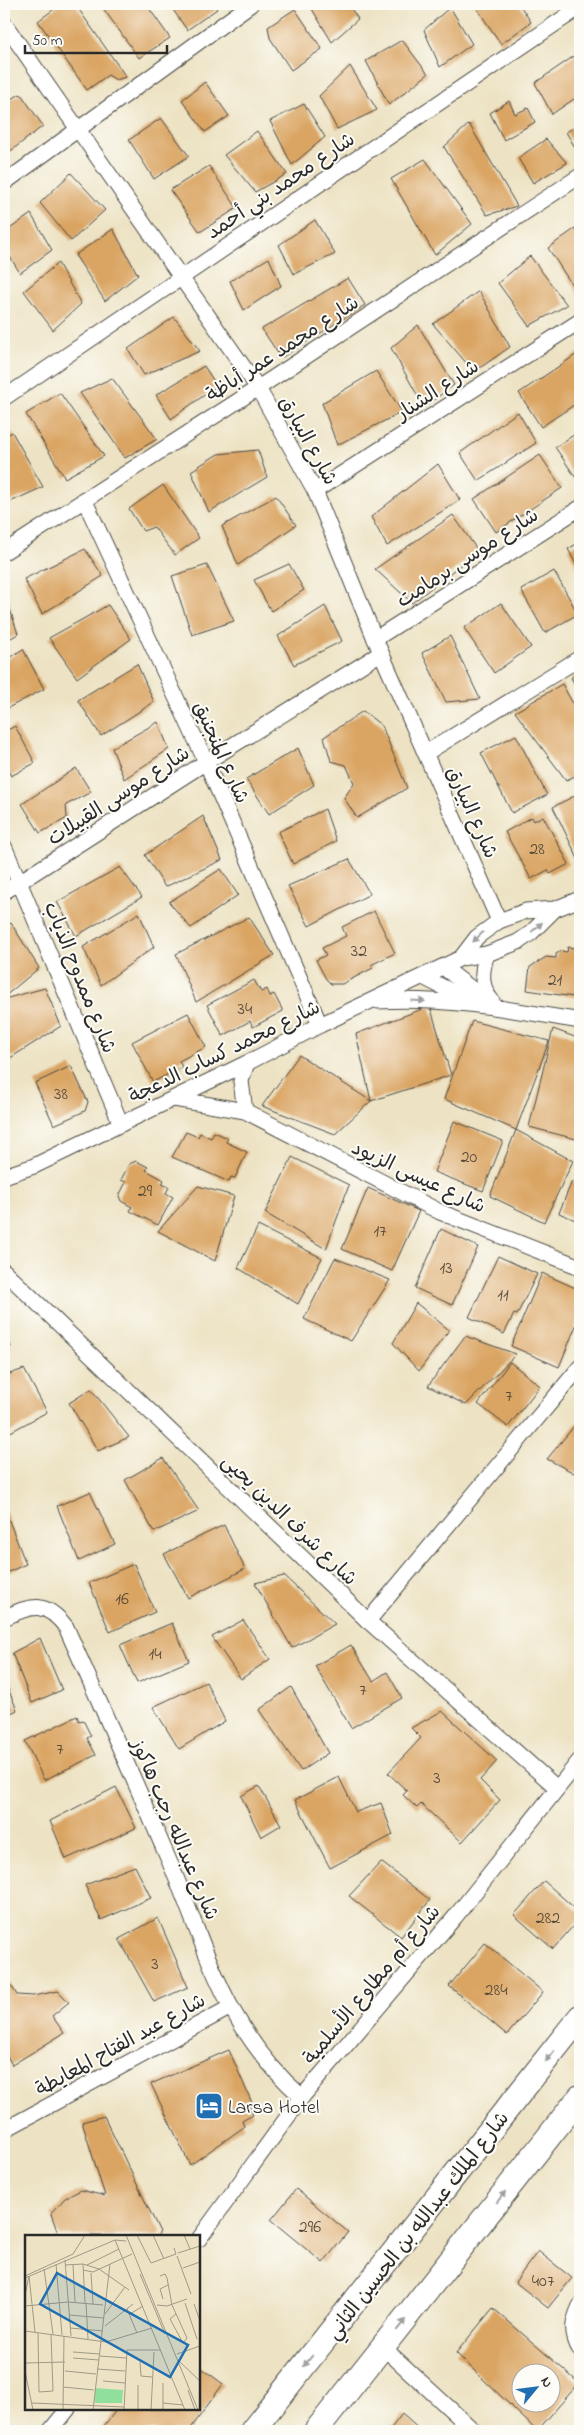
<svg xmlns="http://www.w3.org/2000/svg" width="584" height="2435" viewBox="0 0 584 2435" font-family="'Indie Flower','Playpen Sans Arabic',sans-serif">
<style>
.building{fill:#daa563;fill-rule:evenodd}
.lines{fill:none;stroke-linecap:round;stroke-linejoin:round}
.minor-casing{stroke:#484742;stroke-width:17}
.trunk-casing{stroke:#484742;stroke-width:26}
.minor{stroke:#fff;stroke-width:15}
.trunk{stroke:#fff;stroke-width:24}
.oneway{fill:#a0a0a0}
.labels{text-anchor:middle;stroke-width:4;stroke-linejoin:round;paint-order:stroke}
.number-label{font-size:18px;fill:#574a39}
.street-label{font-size:20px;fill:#2b2b2b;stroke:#fdfcf7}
.poi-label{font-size:20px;fill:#2b2b2b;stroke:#fdfcf7;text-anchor:start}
.inset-road{fill:none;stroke:#9f9987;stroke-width:1}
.view{fill:#1f6fb2;fill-opacity:0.15;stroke:#1f6fb2;stroke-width:2.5}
.inset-edge{fill:none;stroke:#2b2b2b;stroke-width:2.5}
</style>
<rect width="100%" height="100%" fill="#fdfcf7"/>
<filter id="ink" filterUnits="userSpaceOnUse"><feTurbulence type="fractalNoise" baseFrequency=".02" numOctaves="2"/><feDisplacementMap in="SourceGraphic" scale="10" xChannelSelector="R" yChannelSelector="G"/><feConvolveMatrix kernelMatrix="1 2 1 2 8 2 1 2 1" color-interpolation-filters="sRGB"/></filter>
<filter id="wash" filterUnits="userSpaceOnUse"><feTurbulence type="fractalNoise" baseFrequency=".0096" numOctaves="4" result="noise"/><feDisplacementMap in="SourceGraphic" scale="20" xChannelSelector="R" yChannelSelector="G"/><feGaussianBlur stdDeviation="1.12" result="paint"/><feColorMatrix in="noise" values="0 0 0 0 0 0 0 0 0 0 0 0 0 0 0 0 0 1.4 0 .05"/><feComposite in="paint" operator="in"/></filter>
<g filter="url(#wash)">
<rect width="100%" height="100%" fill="#ede3c4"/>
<g id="blocks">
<g class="building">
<polygon points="61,4 75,4 126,77 116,80 108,75 87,90 38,21"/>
<polygon points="100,4 146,4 170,38 139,58"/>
<polygon points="169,4 213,4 217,9 187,30"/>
<polygon points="309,4 348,4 358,19 332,42"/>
<polygon points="474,4 519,4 531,22 501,44"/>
<polygon points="450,7 472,44 440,67 424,30"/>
<polygon points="295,9 322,49 291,70 270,38 268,27"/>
<polygon points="402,40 428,74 389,105 366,61"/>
<polygon points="580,52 580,95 552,114 535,83"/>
<polygon points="350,66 377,110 337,129 319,96"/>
<polygon points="205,82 229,116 205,132 182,100"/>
<polygon points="21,94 43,126 8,153 4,147 4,102"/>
<polygon points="509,101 515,114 528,108 535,122 504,140 490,113"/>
<polygon points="304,104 325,137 292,165 270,121"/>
<polygon points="161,118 189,156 154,179 129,140"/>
<polygon points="469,124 517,206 487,215 444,147"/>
<polygon points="580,124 580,156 566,132"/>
<polygon points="257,131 287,174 255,192 224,155"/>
<polygon points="546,139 567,163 533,183 518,158"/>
<polygon points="425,159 472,224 435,255 391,179"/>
<polygon points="209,166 237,208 200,232 170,190"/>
<polygon points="71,173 105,210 71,241 40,203"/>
<polygon points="31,214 52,250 20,273 4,247 4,233"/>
<polygon points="315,220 335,254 294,274 279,245"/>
<polygon points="580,225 580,293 578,294 548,248"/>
<polygon points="113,229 138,275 105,301 75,255"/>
<polygon points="530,256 567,305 529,326 498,283"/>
<polygon points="269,258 281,286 244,310 230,281"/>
<polygon points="58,263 81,304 53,330 24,291"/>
<polygon points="348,278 365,305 281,358 262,329"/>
<polygon points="479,291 510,347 474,372 433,324"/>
<polygon points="174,317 200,351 144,375 128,349"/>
<polygon points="418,325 454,385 424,407 391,348"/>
<polygon points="580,352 580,401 541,427 519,393"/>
<polygon points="204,366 217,386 171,419 156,395"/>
<polygon points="376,371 402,412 337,445 322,403"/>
<polygon points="112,378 157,439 125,458 80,393"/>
<polygon points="60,393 104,456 65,478 26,414"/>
<polygon points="518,412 536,443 478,481 460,453"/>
<polygon points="580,431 580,475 576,478 555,447"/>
<polygon points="12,432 43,487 8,503 4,493 4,437"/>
<polygon points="258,450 267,477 209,512 191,471 218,454"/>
<polygon points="540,455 562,488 496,532 474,499"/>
<polygon points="438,464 460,500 387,546 371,517"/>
<polygon points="163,485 199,538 175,555 154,527 143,531 129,509"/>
<polygon points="276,496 296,525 238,565 222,526"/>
<polygon points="453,515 478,551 412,603 375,569"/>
<polygon points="580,542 580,572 568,549"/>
<polygon points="85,549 103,576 42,614 24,579"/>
<polygon points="289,564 304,590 271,611 254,580"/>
<polygon points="207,565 234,621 192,635 172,576"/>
<polygon points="554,571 578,614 545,633 521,590"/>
<polygon points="6,597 18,634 4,642 4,599"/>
<polygon points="501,603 531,647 494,673 464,628"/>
<polygon points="108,605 131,639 77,678 49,638"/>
<polygon points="325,606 342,641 294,665 278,636"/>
<polygon points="450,636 480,699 446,702 422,653"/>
<polygon points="23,649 44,689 4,710 4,661"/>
<polygon points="137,664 154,702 101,736 78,700"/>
<polygon points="580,671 580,693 571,678"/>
<polygon points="562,684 580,716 580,774 566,780 515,712"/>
<polygon points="363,711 382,726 407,788 357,818 344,798 354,783 346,765 331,761 324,737"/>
<polygon points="158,722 169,749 124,779 112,748"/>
<polygon points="15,726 35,763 11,776 4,763 4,732"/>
<polygon points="516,735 547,795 512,813 481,753"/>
<polygon points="298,748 314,785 269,814 246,779"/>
<polygon points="76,768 91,792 66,805 67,818 40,833 22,804"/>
<polygon points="580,793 580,863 553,807"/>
<polygon points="325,809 336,841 293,864 278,832"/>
<polygon points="203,816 222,860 165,887 145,855"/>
<polygon points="543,816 569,864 550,874 548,870 531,879 505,832 532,817 534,821"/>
<polygon points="349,859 370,894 309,926 288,886"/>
<polygon points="120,867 142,897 76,936 57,902"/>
<polygon points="221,869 238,895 191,928 169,902"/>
<polygon points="374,911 395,953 371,965 373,968 342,984 331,984 326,979 316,960 326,955 322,948 346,936 342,927"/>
<polygon points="139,913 154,947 101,985 83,947"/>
<polygon points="249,917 274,955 196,1002 176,954"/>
<polygon points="11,923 39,968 4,997 4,927"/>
<polygon points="568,947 580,949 580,998 527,990 530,967 546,957 556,958 556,954 561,951 567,952"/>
<polygon points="254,980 261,992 267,989 270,996 274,994 283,1011 253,1027 250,1021 223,1036 207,1005"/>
<polygon points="45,988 61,1026 7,1060 4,999"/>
<polygon points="430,1006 451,1075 371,1101 335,1134 262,1106 299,1055 371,1101 356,1034"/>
<polygon points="188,1013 206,1047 179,1061 182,1067 153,1082 132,1042"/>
<polygon points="472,1021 549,1041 516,1130 444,1099"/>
<polygon points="553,1029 580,1039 580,1140 529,1127"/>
<polygon points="4,1054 11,1069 4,1072"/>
<polygon points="71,1066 88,1102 85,1111 54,1125 35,1083"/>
<polygon points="454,1121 503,1141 483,1191 434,1172"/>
<polygon points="516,1130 573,1161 544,1222 490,1196"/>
<polygon points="186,1132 198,1137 200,1133 211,1138 214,1132 228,1138 226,1142 247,1152 235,1178 231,1177 229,1182 172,1157"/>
<polygon points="292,1157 349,1185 326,1249 265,1213"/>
<polygon points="136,1161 148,1167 146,1170 164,1180 162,1184 169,1187 166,1193 173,1197 158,1225 130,1211 132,1207 121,1201 119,1196 126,1182 121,1180 129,1164"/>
<polygon points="580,1179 580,1222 559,1213 572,1181 578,1184"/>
<polygon points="198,1186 234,1196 215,1261 158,1231"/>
<polygon points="368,1188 419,1211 392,1271 342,1249"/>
<polygon points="258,1226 322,1258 298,1304 238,1268"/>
<polygon points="441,1229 478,1247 452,1305 415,1288"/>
<polygon points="498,1256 537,1274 517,1315 514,1314 504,1334 469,1317"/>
<polygon points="335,1258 390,1280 351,1341 304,1319"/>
<polygon points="542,1273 580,1290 580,1316 559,1367 511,1346"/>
<polygon points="416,1303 449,1330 419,1371 393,1343"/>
<polygon points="4,1327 11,1347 4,1351"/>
<polygon points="465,1336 516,1354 466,1405 428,1386"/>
<polygon points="510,1362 540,1386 508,1427 478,1404"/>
<polygon points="24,1369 47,1412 5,1435 4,1376"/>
<polygon points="91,1389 129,1437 98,1451 69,1403"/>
<polygon points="580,1419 580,1476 547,1459"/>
<polygon points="163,1458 199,1511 154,1532 125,1480"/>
<polygon points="90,1492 115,1544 79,1561 57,1506"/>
<polygon points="4,1508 26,1564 4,1574"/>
<polygon points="224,1525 245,1569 188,1598 164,1554"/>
<polygon points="134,1564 155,1612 110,1632 89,1583"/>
<polygon points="284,1576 335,1624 292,1648 255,1583"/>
<polygon points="243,1620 270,1659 241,1679 212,1637"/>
<polygon points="172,1623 189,1661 137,1683 120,1645"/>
<polygon points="40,1638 62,1690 32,1703 12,1653"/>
<polygon points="351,1645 373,1681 387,1672 402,1698 351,1728 315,1666"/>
<polygon points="4,1679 17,1710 4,1717"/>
<polygon points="206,1682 225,1721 179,1749 153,1707"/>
<polygon points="291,1687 328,1753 301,1771 259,1710"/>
<polygon points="442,1711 497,1761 480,1780 500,1800 462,1842 421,1804 417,1808 403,1795 407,1791 388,1773 421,1738 411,1728"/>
<polygon points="77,1716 79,1721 83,1720 91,1736 87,1738 96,1755 44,1780 25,1741"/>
<polygon points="339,1777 356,1812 381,1803 393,1835 330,1868 295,1800"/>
<polygon points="259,1786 281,1825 261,1837 241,1796"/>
<polygon points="116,1787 136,1828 66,1859 50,1821"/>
<polygon points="381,1862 430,1900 401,1937 349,1896"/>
<polygon points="135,1866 151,1898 101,1920 85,1885"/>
<polygon points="544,1881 580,1913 580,1918 553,1949 514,1915"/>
<polygon points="158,1918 188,1987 154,2002 119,1939"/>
<polygon points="485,1943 543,1992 507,2035 449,1986"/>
<polygon points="7,1979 17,1995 33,1996 58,1991 69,2002 52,2016 64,2033 12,2065 4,2050 4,1980"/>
<polygon points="229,2050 252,2103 248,2105 253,2115 242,2121 244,2127 190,2165 151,2084"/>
<polygon points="104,2116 160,2232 157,2236 59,2236 51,2214 65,2198 81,2190 105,2196 82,2122"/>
<polygon points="296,2189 348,2232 323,2263 271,2220"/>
<polygon points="538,2251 572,2278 548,2308 515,2282"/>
<path d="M493,2308L579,2383L537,2431L456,2353ZM522,2372H552V2402H522Z"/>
<polygon points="199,2366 223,2384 189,2431 100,2431 117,2409 199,2409"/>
<polygon points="402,2414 421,2431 389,2431"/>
</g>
</g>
</g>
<g filter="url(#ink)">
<use href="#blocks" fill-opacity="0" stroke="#484742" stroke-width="1"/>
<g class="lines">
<defs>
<g id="minor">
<polyline points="4,23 258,388 315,491 375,639 499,921"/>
<polyline points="4,183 251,4"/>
<polyline points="4,398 580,7"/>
<polyline points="315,491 580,321"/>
<polyline points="84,499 206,762 320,1025"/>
<polyline points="4,552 258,388 580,176"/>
<polyline points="375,639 580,508"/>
<polyline points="426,753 580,658"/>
<polyline points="4,846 121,1124"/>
<polyline points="4,892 206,762 381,653"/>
<path d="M487,954C481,971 480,987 492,1001"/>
<polyline points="461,958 477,937 499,921 526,911 555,909 580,899"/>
<polyline points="443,967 490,1003"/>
<polyline points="423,977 472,1002"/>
<path d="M378,1001C445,997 514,1010 580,1021"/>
<polyline points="174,1099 245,1111 440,1212 580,1267"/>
<polyline points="245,1111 241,1081 247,1063"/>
<polyline points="4,1176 34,1166 247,1063 320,1025 461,958 487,954 518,942 531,933 555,909"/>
<polyline points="4,1271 368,1621 557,1788"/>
<path d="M4,1618C32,1604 46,1601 66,1627C100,1703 134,1779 167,1856C207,1947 223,2028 302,2097"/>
<polyline points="368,1621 580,1367"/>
<polyline points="4,2130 229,2008"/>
<polyline points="199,2239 302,2097 455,1917 580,1760"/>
<path d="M580,2306C572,2323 571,2334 580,2350"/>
<polyline points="384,2348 474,2431"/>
<polyline points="50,2431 68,2409"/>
</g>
<g id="trunk">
<polyline points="252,2431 580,2017"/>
<polyline points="316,2431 580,2097"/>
</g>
</defs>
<use href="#minor" class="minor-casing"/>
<use href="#trunk" class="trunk-casing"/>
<use href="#minor" class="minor"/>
<use href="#trunk" class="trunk"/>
</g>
<defs><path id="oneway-solid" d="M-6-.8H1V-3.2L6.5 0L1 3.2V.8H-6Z" transform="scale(1.25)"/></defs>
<g class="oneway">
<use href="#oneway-solid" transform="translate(537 927) rotate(-41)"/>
<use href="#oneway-solid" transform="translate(478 937) rotate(136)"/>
<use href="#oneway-solid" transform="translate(418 1001) rotate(4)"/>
<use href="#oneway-solid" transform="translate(550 2056) rotate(128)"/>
<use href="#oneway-solid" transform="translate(501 2197) rotate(-52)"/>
<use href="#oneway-solid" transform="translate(401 2325) rotate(-52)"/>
<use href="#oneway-solid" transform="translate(308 2361) rotate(129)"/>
</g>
</g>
<defs>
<symbol id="hotel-square" viewBox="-11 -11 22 22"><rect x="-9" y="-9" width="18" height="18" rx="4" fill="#1f6fb2" stroke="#fdfcf7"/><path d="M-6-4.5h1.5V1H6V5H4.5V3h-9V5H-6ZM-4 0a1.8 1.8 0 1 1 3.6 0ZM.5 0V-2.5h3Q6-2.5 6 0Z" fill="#fff"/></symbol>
</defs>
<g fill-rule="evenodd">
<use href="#hotel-square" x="193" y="2090" width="32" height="32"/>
</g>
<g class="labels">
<g class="number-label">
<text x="537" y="854">28</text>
<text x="359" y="956">32</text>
<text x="555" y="985">21</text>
<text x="245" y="1014">34</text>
<text x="61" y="1099">38</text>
<text x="469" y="1162">20</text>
<text x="145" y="1196">29</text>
<text x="380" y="1236">17</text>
<text x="446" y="1273">13</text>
<text x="503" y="1300">11</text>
<text x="509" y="1401">7</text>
<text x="122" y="1604">16</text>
<text x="155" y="1659">14</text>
<text x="363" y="1695">7</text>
<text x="60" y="1754">7</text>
<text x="437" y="1783">3</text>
<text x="548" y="1923">282</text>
<text x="155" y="1969">3</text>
<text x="496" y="1995">284</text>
<text x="310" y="2232">296</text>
<text x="543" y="2286">407</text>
</g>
<g class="street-label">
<text transform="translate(280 185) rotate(-34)" y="7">شارع محمد بني أحمد</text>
<text transform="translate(282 348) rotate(-33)" y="7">شارع محمد عمر أباظة</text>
<text transform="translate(437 389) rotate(-33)" y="7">شارع الشنار</text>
<text transform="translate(309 440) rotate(61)" y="7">شارع البيارق</text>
<text transform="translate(467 557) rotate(-33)" y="7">شارع موسى برمامت</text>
<text transform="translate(222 752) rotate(66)" y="7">شارع المنجنيق</text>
<text transform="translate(118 795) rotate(-33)" y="7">شارع موسى القبيلات</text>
<text transform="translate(473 812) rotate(66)" y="7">شارع البيارق</text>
<text transform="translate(81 977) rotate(68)" y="7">شارع ممدوح الذياب</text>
<text transform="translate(224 1051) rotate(-26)" y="7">شارع محمد كساب الدعجة</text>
<text transform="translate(419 1176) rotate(25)" y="7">شارع عيسى الزيود</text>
<text transform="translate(290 1519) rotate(44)" y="7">شارع شرف الدين يحيى</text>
<text transform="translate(176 1829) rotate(67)" y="7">شارع عبدالله رجب هاكوز</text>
<text transform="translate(371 1984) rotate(-50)" y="7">شارع أم مطاوع الأسلمية</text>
<text transform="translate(120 2044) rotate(-29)" y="7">شارع عبد الفتاح المعايطة</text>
<text transform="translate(417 2225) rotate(-52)" y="7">شارع الملك عبدالله بن الحسين الثاني</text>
</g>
<g class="poi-label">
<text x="228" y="2113">Larsa Hotel</text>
</g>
</g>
<g transform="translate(25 2235)">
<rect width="175" height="175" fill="#ede3c4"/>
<path d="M70,153L98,155L97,168H70Z" fill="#90df9d"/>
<path class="inset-road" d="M101,0L173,175M112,0L126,28L151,19L149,13M128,0L139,24M159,0L165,14M90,5L160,175M153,18L175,11M152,21L166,59M40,25L46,101M31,29L37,100M58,29L60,68M40,30L58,29L74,34L104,55M48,30L50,67M62,30L94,14M158,33L175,27M19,34L28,99M58,35L68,37L107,19M66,38L68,69M115,39L140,99M0,41L48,19L60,0M4,41L10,97M135,41L140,39L142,43L147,70L162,103L158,108L145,84L151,79M0,43L90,5L101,6M0,60L4,41M138,64L135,54L143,50M61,68L63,104M160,68L172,104M169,69L175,86M132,70L142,71L162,64M0,71L43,67L78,70M102,74L112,98M80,79L100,52M105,79L118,71M44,80L79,83M80,91L108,69M45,93L78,96M0,96L81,107L127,93M13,98L14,157L28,156L26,99M48,117L75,119M152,119L175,111M75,121L101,123M48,123L74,125M115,127L116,141L127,142M155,127L175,146M0,128L40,127M72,134L100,136M0,136L8,175M40,136L71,139M78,146L100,148M38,152L69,155M163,155L170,175M7,168L99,172M138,168L158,170M38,175L39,101M68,175L85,29M99,175L102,115H136M113,175V150M126,175L129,117M138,175V148"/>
<path class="view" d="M32,38L163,110L145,142L15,69Z"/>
<rect width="175" height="175" class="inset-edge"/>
</g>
<rect width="584" height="2435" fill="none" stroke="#fdfcf7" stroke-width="20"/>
<g transform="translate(536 2388) rotate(61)"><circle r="24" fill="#fdfcf7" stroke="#a9a8a5"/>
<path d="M0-4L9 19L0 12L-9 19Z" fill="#1f6fb2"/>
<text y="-8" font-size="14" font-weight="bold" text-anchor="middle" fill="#2b2b2b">N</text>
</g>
<path d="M25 45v8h142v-8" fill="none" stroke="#2b2b2b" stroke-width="2.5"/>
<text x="32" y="45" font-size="15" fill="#2b2b2b" stroke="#fdfcf7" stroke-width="4" paint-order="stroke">50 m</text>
</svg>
